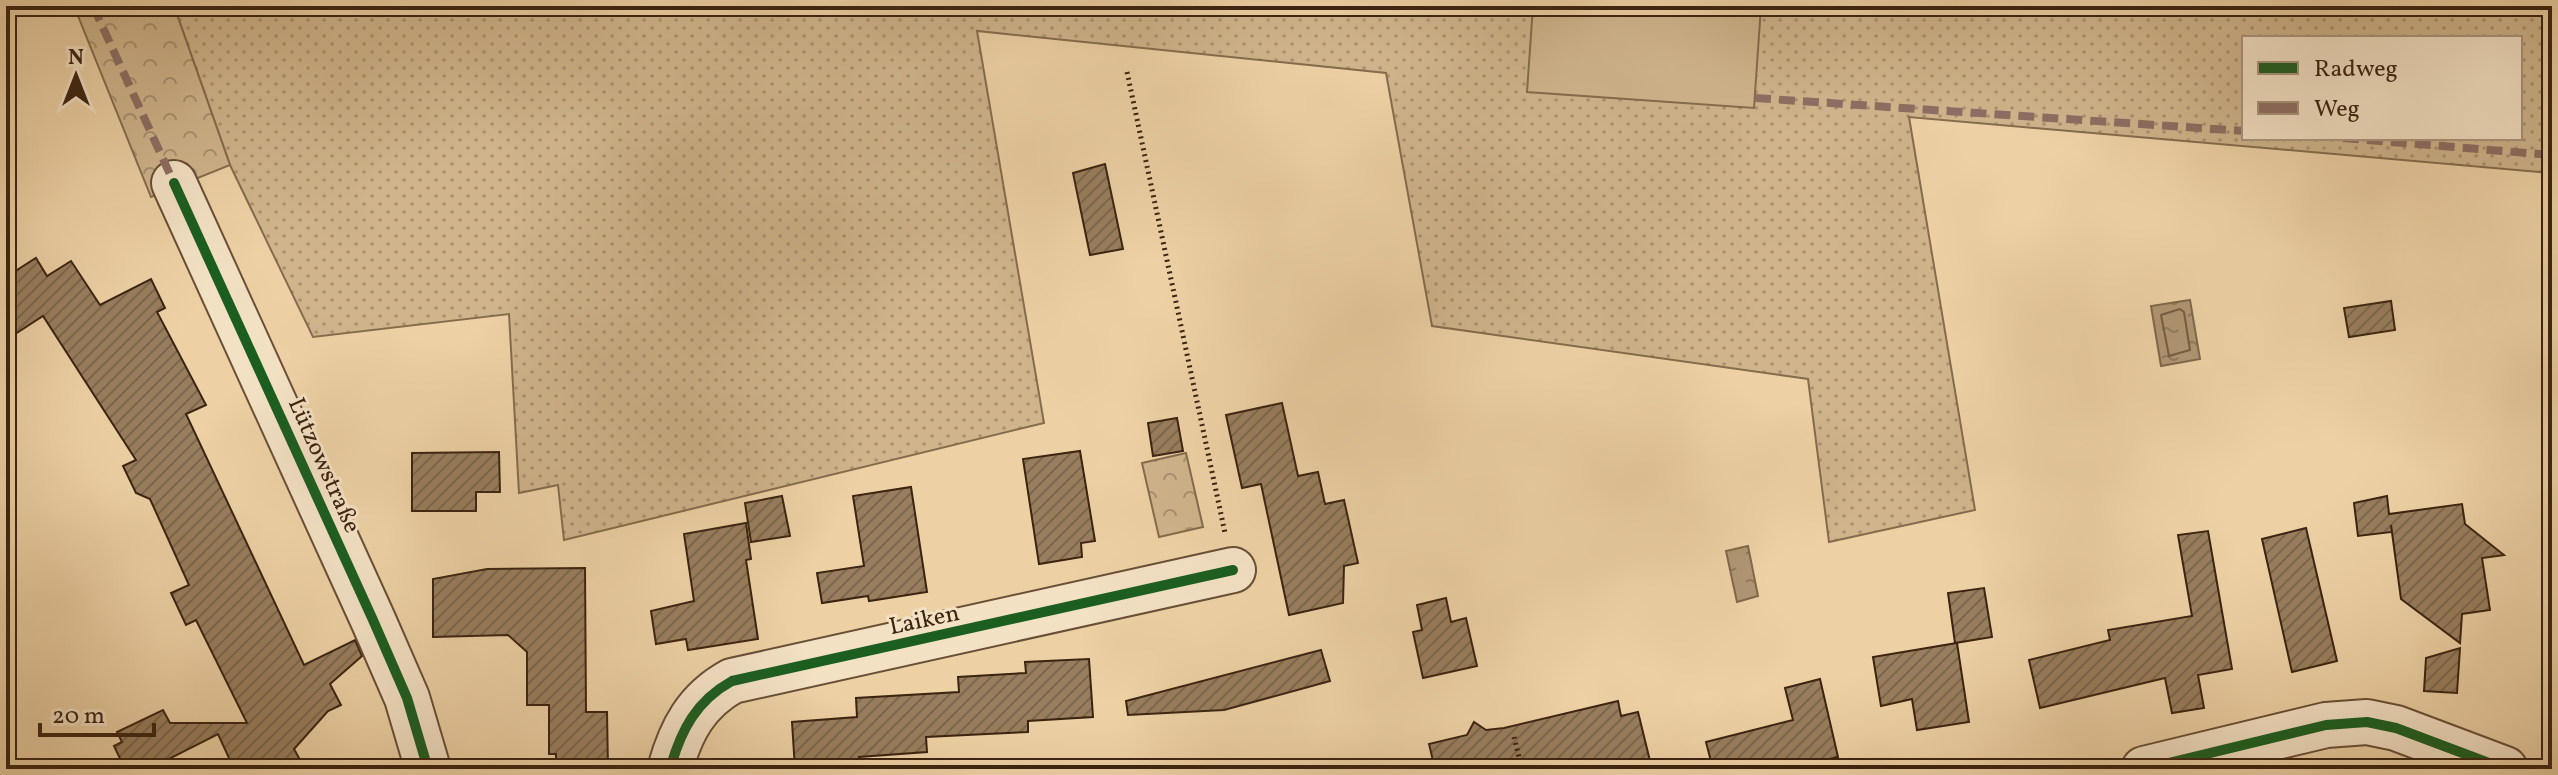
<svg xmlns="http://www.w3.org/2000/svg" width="2558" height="775" viewBox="0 0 2558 775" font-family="Vollkorn,serif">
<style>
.grass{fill:url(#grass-dots);stroke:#856c4e;stroke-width:2;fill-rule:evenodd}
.park{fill:url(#park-crowns);stroke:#856c4e;stroke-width:2}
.pitch{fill:#cfb48c;stroke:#856c4e;stroke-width:2}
.water{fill:url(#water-ripples);stroke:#81684c;stroke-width:2}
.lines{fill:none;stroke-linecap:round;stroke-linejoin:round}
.shore{stroke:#765d42;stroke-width:2}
.building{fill:url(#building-hatch);stroke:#3b2411;stroke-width:2}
.minor-casing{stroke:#684f36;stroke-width:48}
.path{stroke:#3b2411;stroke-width:5;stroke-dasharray:2 4;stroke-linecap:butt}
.minor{stroke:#f3e1c4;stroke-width:44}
.quiet{stroke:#8d6e63;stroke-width:8;stroke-dasharray:16 8;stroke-linecap:butt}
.cycleway-casing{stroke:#f3e1c4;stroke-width:15}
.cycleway{stroke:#1b5e20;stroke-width:10}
.labels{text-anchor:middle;stroke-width:6;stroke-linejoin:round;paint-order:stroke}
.street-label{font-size:24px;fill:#3b2411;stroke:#f3e1c4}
</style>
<defs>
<pattern id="grass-dots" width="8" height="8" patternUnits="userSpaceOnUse" patternTransform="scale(2)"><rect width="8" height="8" fill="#cfb48c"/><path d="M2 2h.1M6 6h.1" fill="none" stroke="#a99271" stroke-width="1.8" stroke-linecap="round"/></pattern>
<pattern id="park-crowns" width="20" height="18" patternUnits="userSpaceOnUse" patternTransform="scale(2)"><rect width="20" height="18" fill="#cfb48c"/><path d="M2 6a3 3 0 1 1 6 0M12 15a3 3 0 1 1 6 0" fill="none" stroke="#a99271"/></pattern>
<pattern id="water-ripples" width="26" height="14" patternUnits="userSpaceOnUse" patternTransform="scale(2)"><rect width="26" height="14" fill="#b09673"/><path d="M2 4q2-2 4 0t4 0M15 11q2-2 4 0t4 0" fill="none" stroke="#907a5d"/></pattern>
<pattern id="building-hatch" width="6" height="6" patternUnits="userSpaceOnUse" patternTransform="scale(2)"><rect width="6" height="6" fill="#987e5e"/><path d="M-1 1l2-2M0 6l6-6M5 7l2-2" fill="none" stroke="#7d674c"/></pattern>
</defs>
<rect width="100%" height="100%" fill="#edd1a5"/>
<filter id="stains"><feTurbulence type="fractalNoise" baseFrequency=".0025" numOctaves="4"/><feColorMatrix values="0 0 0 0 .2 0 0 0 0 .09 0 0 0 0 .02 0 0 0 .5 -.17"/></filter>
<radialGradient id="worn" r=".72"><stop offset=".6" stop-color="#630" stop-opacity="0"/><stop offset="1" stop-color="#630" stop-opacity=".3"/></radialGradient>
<path class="grass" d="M174,6H2552V173L1909,117L1975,510L1829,542L1808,379L1432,326L1386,73L977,31L1044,423L564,540L558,485L519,493L509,314L313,337L230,165ZM2244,38H2520V138H2244Z"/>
<g class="park">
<polygon points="74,6 174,6 230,165 151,197"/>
<polygon points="1186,453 1203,527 1159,537 1142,463"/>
</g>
<polygon class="pitch" points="1533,6 1761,6 1754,108 1527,92"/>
<g class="water">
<polygon points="2190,300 2200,359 2161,366 2151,306"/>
<polygon points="1748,546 1758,596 1737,602 1726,551"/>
</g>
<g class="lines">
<polygon class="shore" points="2180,309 2184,312 2190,350 2169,356 2161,315"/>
</g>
<g class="building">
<polygon points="1105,164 1123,249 1090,255 1073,173"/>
<polygon points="36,258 47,276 71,261 100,305 151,279 165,308 157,312 206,405 186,414 304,665 355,640 362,656 330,684 341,705 328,711 294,749 305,769 234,769 218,734 149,769 125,769 114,746 122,742 117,732 163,710 170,723 247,723 196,620 186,625 171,593 189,585 150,499 136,493 123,466 136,460 43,316 6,340 6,277"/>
<polygon points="2391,301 2395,330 2349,337 2344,308"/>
<polygon points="1282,403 1298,476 1318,472 1325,504 1344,500 1358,563 1344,566 1343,603 1289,615 1261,484 1242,488 1226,415"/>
<polygon points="1177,418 1183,451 1153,456 1148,423"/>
<polygon points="1080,451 1095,541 1081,543 1082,557 1039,564 1023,459"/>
<polygon points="499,452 500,492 476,492 476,511 412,511 412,453"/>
<polygon points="911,487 927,592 869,601 868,596 822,603 817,573 864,566 853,496"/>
<polygon points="782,496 790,536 751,542 745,503"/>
<polygon points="2387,496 2389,514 2462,504 2465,524 2504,555 2482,558 2490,610 2462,614 2460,643 2401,599 2391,525 2392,532 2358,536 2354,503"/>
<polygon points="746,523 751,559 746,560 758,639 688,650 686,639 656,644 651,611 694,601 684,534"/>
<polygon points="2306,528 2337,661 2292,672 2262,539"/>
<polygon points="2208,531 2232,669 2198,675 2204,708 2172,713 2165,678 2040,708 2029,660 2110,640 2108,630 2192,616 2178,535"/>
<polygon points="585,568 586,712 607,712 608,769 556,769 556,754 549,754 549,705 527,705 527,652 508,635 433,637 433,579 487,569"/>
<polygon points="1984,588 1992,637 1955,643 1948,593"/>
<polygon points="1446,598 1451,622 1466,618 1477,666 1423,678 1413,632 1422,630 1417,605"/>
<polygon points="1957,643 1969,722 1917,730 1912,699 1881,706 1873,657"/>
<polygon points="2460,648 2457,693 2424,691 2426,658"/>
<polygon points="1321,650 1330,681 1224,710 1128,715 1126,701"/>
<polygon points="1089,659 1093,717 1028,721 1028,732 926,737 927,752 859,757 860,769 795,769 792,722 857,717 856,698 959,692 958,677 1026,673 1025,662"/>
<polygon points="1820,679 1838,757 1785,769 1713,769 1706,742 1793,720 1785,688"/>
<polygon points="1618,701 1621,716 1638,712 1652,769 1435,769 1429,744 1467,735 1474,722 1486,730 1504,728"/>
</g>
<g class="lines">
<defs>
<g id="minor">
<polyline points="174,183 373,620 407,698 428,769"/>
<path d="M670,769C681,730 696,701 732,681L1233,570"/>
<polyline points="2144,769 2326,725 2367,722 2396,728 2505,769"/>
</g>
</defs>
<use href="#minor" class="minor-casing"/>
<g class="path">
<polyline points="1127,72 1225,533"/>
<polyline points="1514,737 1522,769"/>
</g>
<use href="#minor" class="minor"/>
<g class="quiet">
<polyline points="93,6 174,183"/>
<polyline points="1755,98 2244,131"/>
<polyline points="2343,138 2552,155"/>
</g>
<defs>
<g id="cycleway">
<polyline points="174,183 373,620 407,698 428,769"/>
<path d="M670,769C681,730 696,701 732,681L1233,570"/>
<polyline points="2144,769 2326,725 2367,722 2396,728 2505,769"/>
</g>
</defs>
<use href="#cycleway" class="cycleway-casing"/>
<use href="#cycleway" class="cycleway"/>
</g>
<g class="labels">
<g class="street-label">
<text transform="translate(325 465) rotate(66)" y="8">Lützowstraße</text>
<text transform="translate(924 619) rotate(-12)" y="8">Laiken</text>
</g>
</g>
<rect width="2558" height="775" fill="none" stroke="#edd1a5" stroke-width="32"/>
<rect x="8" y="8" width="2542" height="759" fill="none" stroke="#3b2411" stroke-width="4"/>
<rect x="16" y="16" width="2526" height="743" fill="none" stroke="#3b2411" stroke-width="2"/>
<rect x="2242" y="36" width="280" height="104" fill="#f3e1c4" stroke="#a9957c" stroke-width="2"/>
<rect x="2258" y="62" width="40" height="12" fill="#1b5e20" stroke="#a9957c" stroke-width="2"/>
<text x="2314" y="76" font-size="24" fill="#3b2411">Radweg</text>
<rect x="2258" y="102" width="40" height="12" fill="#8d6e63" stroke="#a9957c" stroke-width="2"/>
<text x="2314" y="116" font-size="24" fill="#3b2411">Weg</text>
<g transform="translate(76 76)" stroke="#f3e1c4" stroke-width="6" paint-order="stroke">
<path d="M0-6L14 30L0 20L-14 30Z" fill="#3b2411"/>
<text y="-12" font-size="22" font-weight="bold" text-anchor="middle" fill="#3b2411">N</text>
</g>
<path d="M40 723v12h114v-12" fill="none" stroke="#3b2411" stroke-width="4"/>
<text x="52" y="723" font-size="24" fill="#3b2411" stroke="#f3e1c4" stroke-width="6" paint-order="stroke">20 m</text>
<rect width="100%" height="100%" filter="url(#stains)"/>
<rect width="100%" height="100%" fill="url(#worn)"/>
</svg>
